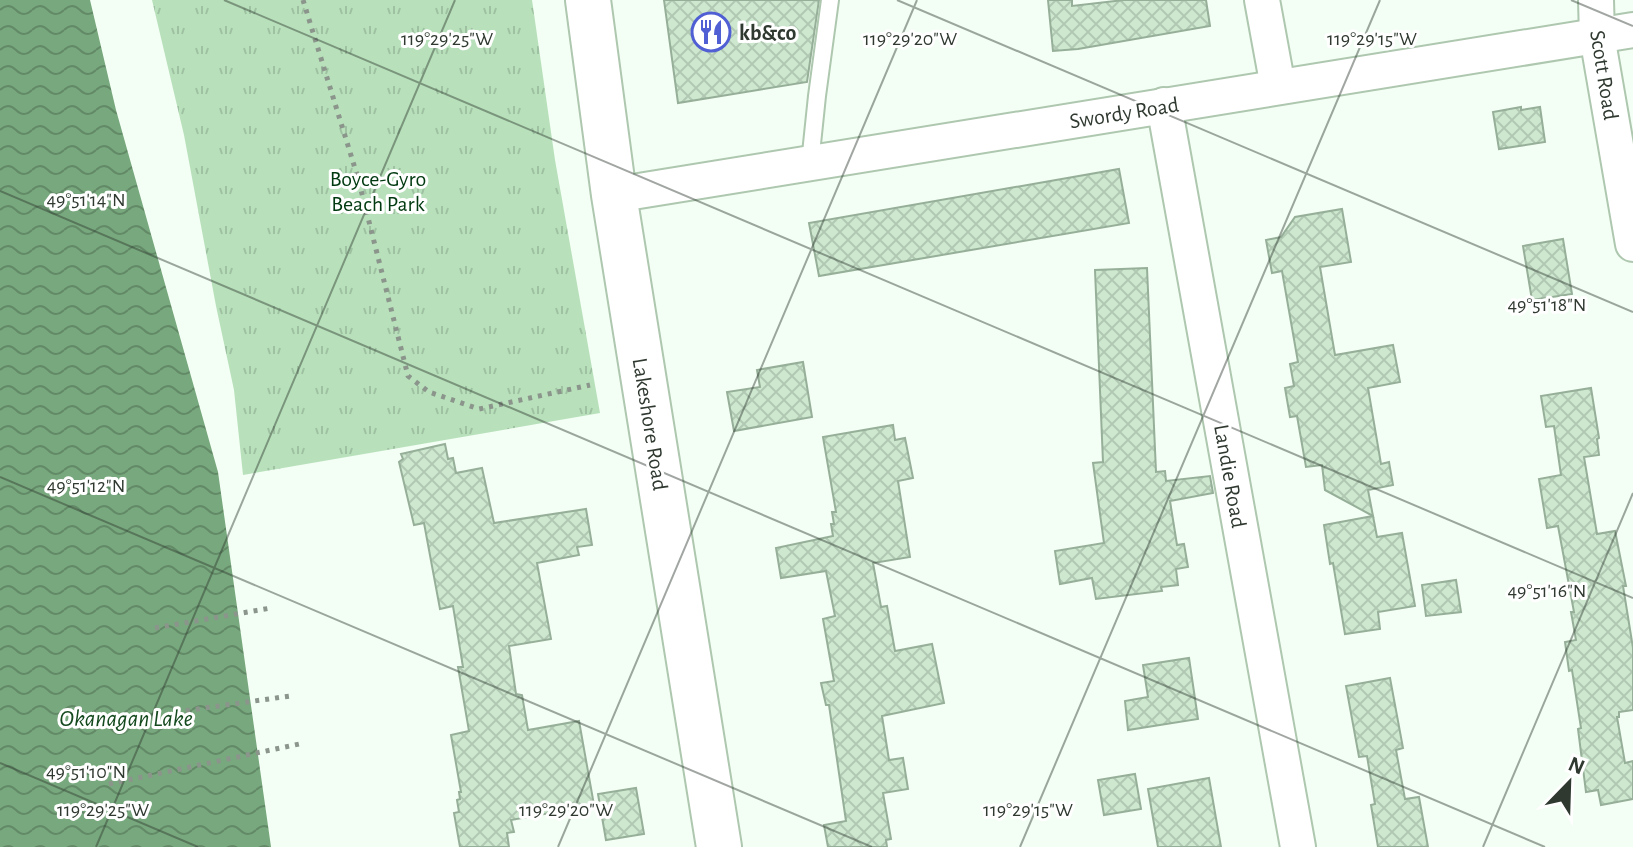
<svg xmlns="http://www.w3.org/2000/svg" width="1633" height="847" viewBox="0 0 1633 847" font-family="'Alegreya Sans',sans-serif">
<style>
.grass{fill:url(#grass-tufts)}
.water{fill:url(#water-waves)}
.building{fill:url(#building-cross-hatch);stroke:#96af98;stroke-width:2}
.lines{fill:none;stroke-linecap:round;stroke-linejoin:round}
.lane-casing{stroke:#aec7af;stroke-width:20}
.street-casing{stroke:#aec7af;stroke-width:38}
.secondary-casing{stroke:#aec7af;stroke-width:48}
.path{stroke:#8b958c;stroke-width:5;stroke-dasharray:4 6;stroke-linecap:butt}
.lane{stroke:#fff;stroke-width:16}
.street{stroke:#fff;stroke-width:34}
.secondary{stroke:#fff;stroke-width:44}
.ticks{fill:none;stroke:#2f3930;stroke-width:2;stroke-opacity:0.45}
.labels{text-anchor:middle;stroke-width:6;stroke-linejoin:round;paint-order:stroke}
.poi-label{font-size:22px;font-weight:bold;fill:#2f3930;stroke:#fff;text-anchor:start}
.street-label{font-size:22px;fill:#2f3930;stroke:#fff}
.park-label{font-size:22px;fill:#013a10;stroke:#fff}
.water-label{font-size:24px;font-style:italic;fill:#154a1f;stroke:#fff}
.ticks-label{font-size:20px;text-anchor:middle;fill:#2f3930;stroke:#fff;stroke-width:6;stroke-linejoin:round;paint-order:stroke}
</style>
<defs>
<pattern id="grass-tufts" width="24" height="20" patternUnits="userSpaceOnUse" patternTransform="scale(2)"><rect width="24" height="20" fill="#b8e1bb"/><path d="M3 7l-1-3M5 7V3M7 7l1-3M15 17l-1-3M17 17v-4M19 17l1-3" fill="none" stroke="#9ec2a1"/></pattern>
<pattern id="water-waves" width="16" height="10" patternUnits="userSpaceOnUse" patternTransform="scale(2)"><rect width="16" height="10" fill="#78a87d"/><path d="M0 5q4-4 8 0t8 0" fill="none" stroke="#638a67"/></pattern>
<pattern id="building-cross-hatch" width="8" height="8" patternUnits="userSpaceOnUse" patternTransform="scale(2)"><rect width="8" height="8" fill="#cee8d0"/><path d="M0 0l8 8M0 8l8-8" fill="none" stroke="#b1c8b3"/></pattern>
</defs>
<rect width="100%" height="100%" fill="#f3fef4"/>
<polygon class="grass" points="152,0 532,0 555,160 600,413 243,475 234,390 216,306 184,135"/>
<polygon class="water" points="0,0 90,0 116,110 218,472 271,847 0,847"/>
<g class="building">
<polygon points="664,0 819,0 807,82 678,103"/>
<polygon points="1048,0 1072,0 1072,6 1124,0 1206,0 1210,26 1078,49 1053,51"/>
<polygon points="1521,107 1521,110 1540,107 1545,142 1499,149 1493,112"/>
<polygon points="1119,169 1129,223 819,276 809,223"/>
<polygon points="1342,209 1351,262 1320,267 1335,355 1393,345 1400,382 1368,388 1381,464 1389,462 1393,485 1368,490 1373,516 1325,490 1322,465 1306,467 1297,416 1290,417 1285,388 1294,386 1290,364 1298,362 1282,271 1272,273 1266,240 1281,237 1295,217"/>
<polygon points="1563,239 1572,294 1532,300 1523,246"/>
<polygon points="1147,268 1156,472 1165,471 1166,481 1210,476 1213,493 1170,501 1177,545 1184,544 1188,567 1176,569 1178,585 1161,587 1162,591 1096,599 1092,578 1060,584 1055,551 1104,543 1093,463 1103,462 1095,270"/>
<polygon points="803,362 812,417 734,431 727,392 760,387 757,370"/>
<polygon points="1591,388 1599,438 1597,439 1599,455 1584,457 1597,534 1615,531 1626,586 1623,586 1633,648 1633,710 1619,712 1619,717 1617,717 1625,763 1633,761 1633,799 1601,805 1598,790 1586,792 1578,729 1581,728 1572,670 1569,671 1565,642 1576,640 1571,612 1574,612 1558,526 1547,528 1539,479 1561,475 1554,426 1546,427 1541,396"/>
<polygon points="893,425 895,440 905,438 913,478 898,481 910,557 873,563 881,607 887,606 895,651 932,644 944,703 882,716 889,760 903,758 908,789 883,793 891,839 886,840 887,847 828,847 824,825 846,821 829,705 826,705 821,683 834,681 823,619 835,616 826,571 781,578 776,548 833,536 831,524 834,524 832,512 836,512 823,437"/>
<polygon points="445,444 448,459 453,458 456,473 482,468 494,523 586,509 592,545 577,547 579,555 537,563 551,639 509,646 516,694 522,695 528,730 579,721 594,805 511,820 514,832 507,833 509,847 460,847 454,813 459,812 457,800 460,799 459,792 461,792 451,735 469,731 458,667 463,667 453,606 440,609 424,523 414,525 399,462 403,459 401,454"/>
<polygon points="1373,516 1377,537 1402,533 1415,606 1378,612 1380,629 1345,634 1333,563 1330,564 1324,525"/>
<polygon points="1456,580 1461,612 1426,616 1422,585"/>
<polygon points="1189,658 1198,719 1128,730 1125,701 1148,697 1143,665"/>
<polygon points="1390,678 1403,748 1396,750 1405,799 1419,797 1428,847 1378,847 1371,805 1375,804 1367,756 1359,757 1346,686"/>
<polygon points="1135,774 1141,809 1104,815 1098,780"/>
<polygon points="1209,778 1221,847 1158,847 1148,789"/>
<polygon points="636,788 644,834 606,840 598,794"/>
</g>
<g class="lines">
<defs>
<polyline id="lane" points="810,163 817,96 830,0"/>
<g id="street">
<polyline points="1262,0 1278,87"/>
<polyline points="1596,0 1597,36 1633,244"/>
<polyline points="1164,105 1298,847"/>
<polyline points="614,195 1633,30"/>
</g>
<polyline id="secondary" points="588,0 614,195 719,847"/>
</defs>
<use href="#lane" class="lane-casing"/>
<use href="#street" class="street-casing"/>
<use href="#secondary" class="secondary-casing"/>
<g class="path">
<polyline points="303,0 358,178 408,376 429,392 479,409 590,385"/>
<polyline points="155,628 271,608"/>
<polyline points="176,712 290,696"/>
<polyline points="109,784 304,743"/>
</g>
<use href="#lane" class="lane"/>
<use href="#street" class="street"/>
<use href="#secondary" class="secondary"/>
</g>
<path class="ticks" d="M224,0L1633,598M897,0L1633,312M1571,0L1633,26M0,191L1545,847M0,477L872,847M0,763L198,847M96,847L455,0M558,847L917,0M1020,847L1380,0M1483,847L1633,493"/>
<defs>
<symbol id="restaurant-ring" viewBox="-11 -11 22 22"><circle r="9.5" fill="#fff" stroke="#505fd4" stroke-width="1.5"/><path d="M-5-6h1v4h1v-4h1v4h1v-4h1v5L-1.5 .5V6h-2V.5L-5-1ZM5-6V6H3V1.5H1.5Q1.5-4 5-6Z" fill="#505fd4"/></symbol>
</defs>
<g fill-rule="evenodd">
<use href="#restaurant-ring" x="689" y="10" width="44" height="44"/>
</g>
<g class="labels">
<g class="poi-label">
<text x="739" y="40">kb&amp;co</text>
</g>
<g class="street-label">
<text transform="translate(1605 75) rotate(81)" y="8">Scott Road</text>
<text transform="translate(1124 112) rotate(-9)" y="8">Swordy Road</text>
<text transform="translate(651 424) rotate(81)" y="8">Lakeshore Road</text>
<text transform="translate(1231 476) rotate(80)" y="8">Landie Road</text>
</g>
<g class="park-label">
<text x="378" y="186">Boyce-Gyro<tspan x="378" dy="25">Beach Park</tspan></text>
</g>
<g class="water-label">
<text x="126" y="726">Okanagan Lake</text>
</g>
</g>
<g class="ticks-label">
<text x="447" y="45">119°29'25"W</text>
<text x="910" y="45">119°29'20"W</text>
<text x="1372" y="45">119°29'15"W</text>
<text x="86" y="206">49°51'14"N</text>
<text x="1547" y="311">49°51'18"N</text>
<text x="86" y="492">49°51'12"N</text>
<text x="1547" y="597">49°51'16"N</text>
<text x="86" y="778">49°51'10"N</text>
<text x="103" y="816">119°29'25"W</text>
<text x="566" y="816">119°29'20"W</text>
<text x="1028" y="816">119°29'15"W</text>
</g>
<g transform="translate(1569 783) rotate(23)" stroke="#ffffff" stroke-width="6" paint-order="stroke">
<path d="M0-6L14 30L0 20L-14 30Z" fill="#2f3930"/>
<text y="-12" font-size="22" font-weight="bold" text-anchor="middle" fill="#2f3930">N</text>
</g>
</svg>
